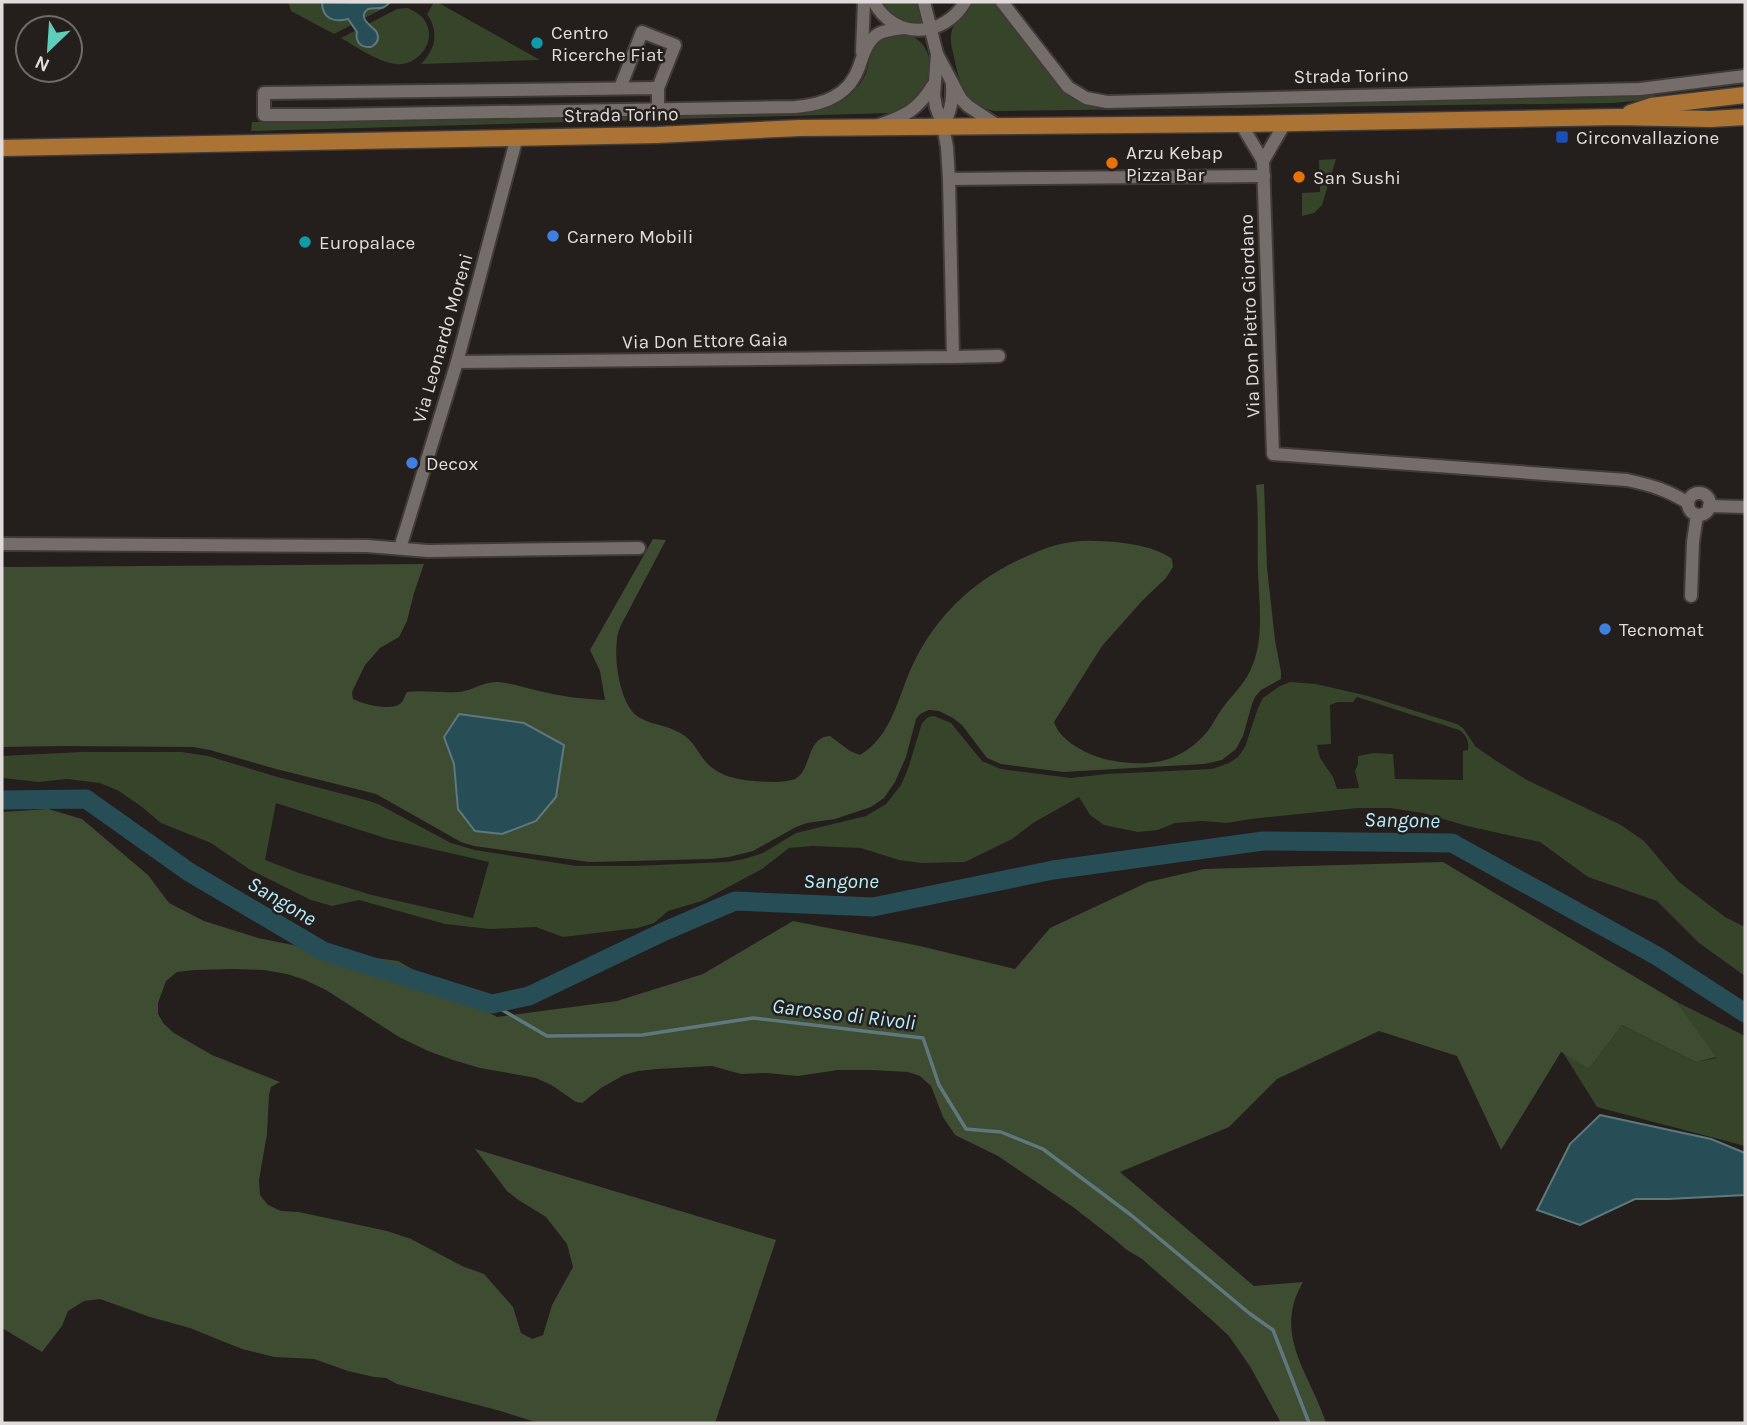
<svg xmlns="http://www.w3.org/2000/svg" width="1747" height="1425" viewBox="0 0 1747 1425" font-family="Karla,sans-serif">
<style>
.green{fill:#36442a;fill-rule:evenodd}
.forest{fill:#3e4c32;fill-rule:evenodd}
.water{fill:#274d56;stroke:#5f787e;stroke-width:2}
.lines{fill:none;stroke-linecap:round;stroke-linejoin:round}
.stream{stroke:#5f787e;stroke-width:3.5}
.river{stroke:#274d56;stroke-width:19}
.minor-casing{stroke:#403b39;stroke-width:16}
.major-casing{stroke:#403b39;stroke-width:19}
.minor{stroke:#746d69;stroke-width:12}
.major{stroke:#ab7435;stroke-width:16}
.culture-dot{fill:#0f9aa8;stroke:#241e1c;stroke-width:2.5}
.transit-dot{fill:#1a4fb4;stroke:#241e1c;stroke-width:2.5}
.food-dot{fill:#e8710a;stroke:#241e1c;stroke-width:2.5}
.shop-dot{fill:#3f7fe0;stroke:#241e1c;stroke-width:2.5}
.labels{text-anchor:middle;stroke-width:5;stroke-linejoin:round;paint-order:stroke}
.poi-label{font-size:19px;fill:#e1dcdb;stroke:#241e1c;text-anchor:start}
.street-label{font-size:19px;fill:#e1dcdb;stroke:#241e1c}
.water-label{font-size:21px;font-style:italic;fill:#b5edfd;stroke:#241e1c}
</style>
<rect width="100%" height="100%" fill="#241e1c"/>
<g class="green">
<polygon points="288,2 392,2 388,6 334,34 291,11"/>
<path d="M434,2H437L540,60L421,64C436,49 439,31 427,14Z"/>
<path d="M880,2H918L923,24C905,24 892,17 880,2Z"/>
<path d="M971,2H995L1056,81L1107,107L1613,96L1655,92L1656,99L1613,103L994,111C966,106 959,82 954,57C952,48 949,39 952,30C956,20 965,11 971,2Z"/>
<path d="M408,8C415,12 421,14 425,21C438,42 417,67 395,64C376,61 357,47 341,38L397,9Z"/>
<path d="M908,34C948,51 928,106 891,113L251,131L252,122L815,111C837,107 857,94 866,73C871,59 871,42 886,36C893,33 901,34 908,34Z"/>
<polygon points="1336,159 1322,205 1314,213 1302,216 1302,193 1320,192 1319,160"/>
<path d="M1290,682L1316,684L1368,696L1457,724L1463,728L1476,747L1495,760L1527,780L1621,825L1644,841L1679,882L1725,917L1745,927V976L1699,943L1657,901L1588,877L1540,842L1467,826L1423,813L1390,808H1358L1251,819L1227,823L1202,821L1175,823L1158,830L1138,832L1104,825L1090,815L1079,797L1033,823L1012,839L965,862L921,863L899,860L861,848L812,846L789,848L762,869L702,901L668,911L654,923L638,928L563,937L536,927L490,929L445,924L359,900L332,906L311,900L249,869L211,843L161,823L142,807L119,791L100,783L67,779L39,782L2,778V756L82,752H182L208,756L274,776L366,800L378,804L451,843L475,850L576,866H633L727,862L744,859L763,853L796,833L866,816L886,804L901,785L908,769L922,723L928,717L934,716L951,723L982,761L1001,769L1071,778L1107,774L1212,769L1229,763L1238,757L1245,747L1258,708L1263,698L1280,686ZM1357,697L1459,730C1467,736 1469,741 1468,750L1463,751V780L1395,779L1393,754L1374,753L1358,756V764L1355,771L1359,788L1337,789L1333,777L1320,758L1317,745L1331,744L1330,705L1338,702H1353ZM276,803L388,839L489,862L473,918L372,895L299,873L265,860Z"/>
<polygon points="1677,1002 1745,1036 1745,1146 1597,1107 1562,1051 1589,1069 1622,1025 1696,1062 1716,1058"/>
</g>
<g class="forest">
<path d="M1264,484L1267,568L1275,640L1281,672V679L1261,690L1255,697L1252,704L1243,736L1236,749L1222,760L1204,764L1063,772L1001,764L987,758L962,725L953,718L939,711L929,710L920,714L916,719L906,757L895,782L884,798L871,807L835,819L807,823L796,827L753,851L729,857L711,859L589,862L474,846L461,842L376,794L276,769L210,750L193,747L64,746L2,747V567L424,564L414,593L407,621L399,637L380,648L365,665L352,692L353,699C363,704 391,712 401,703C404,700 405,695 407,692C423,690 440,693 456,692C471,692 483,681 498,682C511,683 522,687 535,690C558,696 582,699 605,700L600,671L590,650L653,539L666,540L621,625C619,630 617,635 617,640C614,661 620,707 640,718C655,726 670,725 685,736C694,743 698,752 705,761C722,781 750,781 774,782C780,782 790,781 795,779C812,770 806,737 830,736L850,751L860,755C892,736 898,696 913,664C938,612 978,576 1032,554C1053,545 1071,540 1094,541C1115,541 1155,545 1172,559L1173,567L1166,578L1142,601L1102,646L1054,722C1060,742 1090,756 1109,760C1150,768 1183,763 1210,728C1214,722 1217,716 1221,710C1230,697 1243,686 1250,671C1265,640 1259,604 1258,571C1257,542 1259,514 1256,485ZM459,714L524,723L564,745L556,797L454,764L444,737Z"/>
<path d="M48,809L82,819L148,875L169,903L204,921L258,938L323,951L398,961L497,1017L617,1001L703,974L793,921L920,946L1015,969L1050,928L1148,882L1204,869L1443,862L1677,1002L1716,1057L1696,1062L1622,1025L1589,1069L1561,1052L1501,1150L1457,1056L1379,1031L1277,1079L1229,1127L1120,1172L1254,1286L1303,1282C1272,1335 1310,1373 1326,1423H1281L1251,1368L1229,1336L1215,1323L1142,1259L1127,1250L1114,1239L1073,1207L998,1156L955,1135L943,1117L931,1086L920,1076L908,1072L871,1070H838L798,1076L766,1073L741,1074L712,1066L657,1069L638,1071L624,1075L601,1088L582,1103L576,1102L553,1086L536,1078L480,1068L453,1060L428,1051L399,1037L326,990L305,980L287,974L264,970L234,969L194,970L177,972L166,981L158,1003V1014L164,1024L174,1033L212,1055L280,1082L271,1087L269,1095L267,1134L259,1180L260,1195L268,1205L281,1211L299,1212L387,1231L411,1239L462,1266L484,1274L513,1307L521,1333L532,1339L543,1335L552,1305L573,1267L567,1244L546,1217L517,1199L507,1191L475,1149L776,1240L715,1423H539L497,1410L397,1384L386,1378L374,1377L348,1371L314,1359L274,1357L242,1349L190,1328L150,1317L100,1299L84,1301L68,1311L62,1326L42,1352L2,1328V812Z"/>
</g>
<g class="water">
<path d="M322,2L363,3L390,2C383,11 377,7 368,9C357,17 370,25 376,31C380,38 378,43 371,47C361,48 355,42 357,32L348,19C333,23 322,18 322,2Z"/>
<polygon points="459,714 524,723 564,745 556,797 536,821 502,834 475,831 458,809 454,764 444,737"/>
<polygon points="1600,1115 1711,1139 1745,1153 1745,1195 1668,1199 1635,1199 1580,1225 1537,1210 1570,1144"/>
</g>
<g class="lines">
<polyline class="stream" points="492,1004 547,1036 642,1035 753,1018 923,1038 939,1085 966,1129 1001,1132 1043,1149 1131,1215 1249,1313 1273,1330 1309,1423"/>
<polyline class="river" points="2,800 86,799 189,872 323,951 492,1004 529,996 665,931 735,901 873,907 1053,870 1263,841 1452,843 1657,956 1745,1013"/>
<defs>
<g id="minor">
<path d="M874,2C894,40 944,38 965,2"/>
<polyline points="924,2 937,54 961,99 968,106 998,126"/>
<polyline points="1002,2 1068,87 1086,98 1107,102 1640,89 1745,76"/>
<polyline points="862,52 864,2"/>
<polyline points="620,88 642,32 675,45 658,88"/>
<path d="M658,109V88L264,93V115H325L795,107C823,105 849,96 859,67C863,55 867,41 878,34C885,30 896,29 904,28"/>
<path d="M1285,123L1263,161L1273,454L1627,480C1650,485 1668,490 1688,503"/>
<polyline points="1241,124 1263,161"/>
<path d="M879,125C905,116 918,110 933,85"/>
<path d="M943,126C950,112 953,102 952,86"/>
<polyline points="949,179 1264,176"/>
<polyline points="953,357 999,356"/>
<polyline points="457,362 953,357 949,179 947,147 943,126 936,107 934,95 937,54"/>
<circle cx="1699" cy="504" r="11"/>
<polyline points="1709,506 1745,507"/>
<polyline points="2,544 367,546 428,551 639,548"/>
<polyline points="400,548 457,362 517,137"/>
<polyline points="1691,596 1693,542 1697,515"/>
</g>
<g id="major">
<polyline points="1630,113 1651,106 1745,95"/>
<polyline points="2,148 657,135 800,128 1241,124 1618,117 1710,119 1745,117"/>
</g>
</defs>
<use href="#minor" class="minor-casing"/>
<use href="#major" class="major-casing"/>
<use href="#minor" class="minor"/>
<use href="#major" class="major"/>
</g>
<g class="culture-dot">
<circle cx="537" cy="43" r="7"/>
<circle cx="305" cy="242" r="7"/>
</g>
<rect class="transit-dot" x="1555" y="130" width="14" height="14" rx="3.5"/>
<g class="food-dot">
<circle cx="1112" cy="163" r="7"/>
<circle cx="1299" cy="177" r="7"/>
</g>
<g class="shop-dot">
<circle cx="553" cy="236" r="7"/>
<circle cx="412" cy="463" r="7"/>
<circle cx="1605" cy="629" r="7"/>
</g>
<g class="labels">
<g class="poi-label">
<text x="551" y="39">Centro<tspan x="551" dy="22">Ricerche Fiat</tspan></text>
<text x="1576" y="144">Circonvallazione</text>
<text x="1126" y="159">Arzu Kebap<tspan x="1126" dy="22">Pizza Bar</tspan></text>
<text x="1313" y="184">San Sushi</text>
<text x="567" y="243">Carnero Mobili</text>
<text x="319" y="249">Europalace</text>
<text x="426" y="470">Decox</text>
<text x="1619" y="636">Tecnomat</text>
</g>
<g class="street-label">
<text transform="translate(1351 75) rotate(-1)" y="7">Strada Torino</text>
<text transform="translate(621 114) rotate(-1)" y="7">Strada Torino</text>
<text transform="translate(1249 316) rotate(-92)" y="7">Via Don Pietro Giordano</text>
<text transform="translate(442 338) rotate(-74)" y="7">Via Leonardo Moreni</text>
<text transform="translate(705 340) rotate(-1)" y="7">Via Don Ettore Gaia</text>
</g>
<g class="water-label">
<text transform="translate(1402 820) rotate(1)" y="7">Sangone</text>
<text x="841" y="888">Sangone</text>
<text transform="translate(282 901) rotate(31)" y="7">Sangone</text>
<text transform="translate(844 1014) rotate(7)" y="7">Garosso di Rivoli</text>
</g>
</g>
<rect width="1747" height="1425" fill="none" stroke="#e1dcdb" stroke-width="7"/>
<g transform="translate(49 49) rotate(205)"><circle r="33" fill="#241e1c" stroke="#706a68" stroke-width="2"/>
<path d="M0-5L12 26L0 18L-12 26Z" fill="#5cceba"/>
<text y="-10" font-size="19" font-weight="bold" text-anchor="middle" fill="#e1dcdb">N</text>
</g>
</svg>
